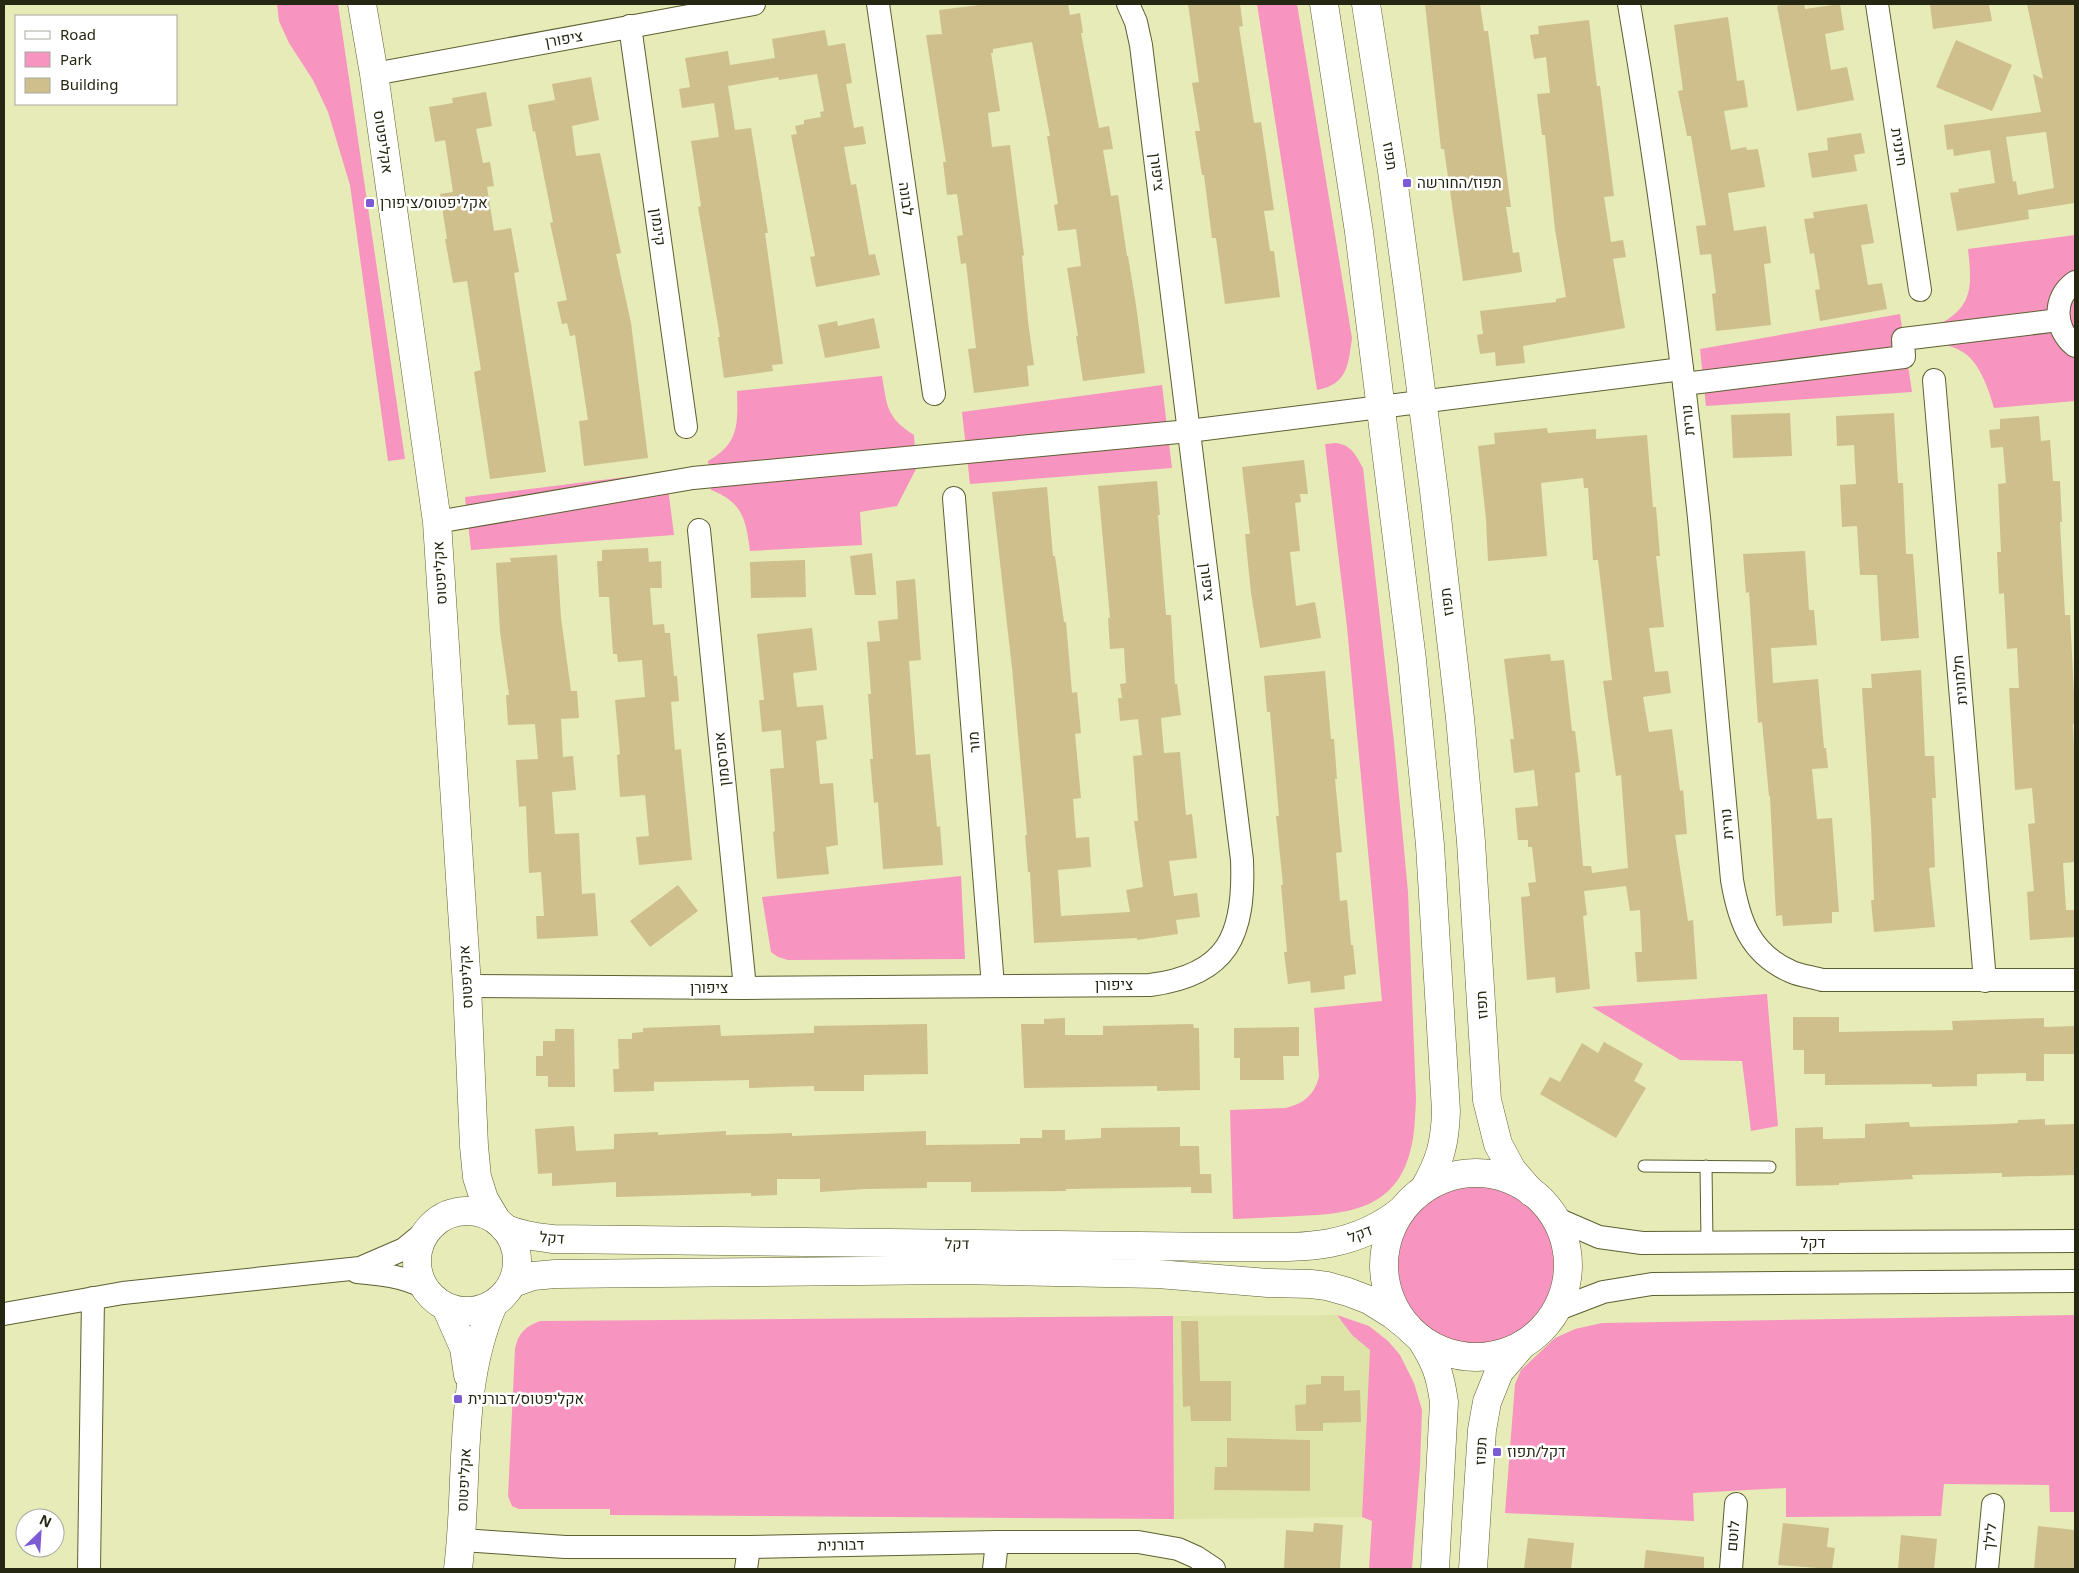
<svg xmlns="http://www.w3.org/2000/svg" width="2079" height="1573" viewBox="0 0 2079 1573" font-family="'Noto Sans',Heebo,sans-serif">
<style>
.built{fill:#dee4a7}
.green{fill:#f794c0}
.building{fill:#cfbf8d;fill-rule:evenodd}
.lines{fill:none;stroke-linecap:round;stroke-linejoin:round}
.lane-casing{stroke:#5d6031;stroke-width:13}
.street-casing{stroke:#5d6031;stroke-width:24}
.secondary-casing{stroke:#5d6031;stroke-width:29}
.lane{stroke:#fff;stroke-width:11}
.street{stroke:#fff;stroke-width:22}
.secondary{stroke:#fff;stroke-width:28}
.poi-dot{fill:#7c5bd5;stroke:#fff;stroke-width:2}
.labels{text-anchor:middle;stroke-width:5;stroke-linejoin:round;paint-order:stroke}
.street-label{font-size:15px;fill:#262713;stroke:#fff}
.poi-label{font-size:15px;fill:#262713;stroke:#fff;text-anchor:start}
</style>
<rect width="100%" height="100%" fill="#e6ebb7"/>
<polygon class="built" points="1337,1315 1352,1335 1370,1350 1362,1517 1174,1519 1173,1316"/>
<g class="green">
<polygon points="277,4 338,4 405,459 388,461 350,185 328,112 313,80 289,43 279,21"/>
<path d="M1257,4H1297L1352,338C1348,365 1348,384 1317,390Z"/>
<path d="M2075,235V401L1994,408C1989,390 1979,360 1961,351C1954,347 1946,345 1939,342L1938,325C1974,307 1972,285 1968,249Z"/>
<polygon points="1900,314 1912,392 1706,406 1700,349"/>
<path d="M882,376C887,406 886,417 914,435L916,469L897,506L860,512L862,545L750,551C746,520 743,502 711,490L708,461C739,444 738,424 737,391Z"/>
<polygon points="1162,385 1172,468 970,484 962,412"/>
<path d="M1336,443C1352,445 1356,456 1363,468L1394,742L1408,892L1416,1099C1415,1117 1415,1135 1410,1152C1395,1209 1348,1214 1298,1216C1276,1217 1254,1218 1233,1219L1230,1110L1285,1108C1303,1104 1315,1095 1319,1076L1314,1008L1382,1001L1347,627L1325,444Z"/>
<polygon points="666,472 674,535 471,550 465,497"/>
<polygon points="961,876 965,959 788,960 778,957 771,952 762,897"/>
<polygon points="1767,994 1778,1126 1751,1131 1742,1061 1680,1060 1592,1007"/>
<circle cx="1476" cy="1265" r="84"/>
<polygon points="1337,1315 1369,1326 1388,1341 1400,1355 1414,1383 1422,1410 1420,1466 1412,1569 1369,1569 1372,1521 1362,1517 1370,1350 1352,1335"/>
<polygon points="2075,1315 2075,1512 2050,1512 2049,1485 1944,1484 1941,1516 1786,1517 1786,1488 1693,1493 1694,1521 1505,1513 1515,1384 1521,1370 1555,1338 1575,1329 1602,1323"/>
<path d="M1173,1316L1174,1519L610,1515V1509H519L512,1506L508,1496L515,1349C518,1333 526,1326 540,1321Z"/>
</g>
<g class="building">
<polygon points="987,4 1068,4 1070,15 1080,13 1083,33 1081,33 1099,128 1109,126 1113,149 1103,150 1111,196 1118,195 1127,256 1128,256 1136,305 1145,373 1083,381 1076,336 1078,336 1067,268 1081,266 1076,229 1058,231 1054,205 1058,204 1047,136 1050,136 1032,42 993,49 993,53 991,53 1000,111 988,113 992,147 1010,145 1024,255 1022,256 1028,321 1034,365 1027,366 1029,386 974,393 968,349 976,348 966,263 961,264 957,236 963,235 957,194 947,195 943,162 946,162 926,35 942,34 939,10"/>
<polygon points="1188,4 1240,4 1243,26 1239,27 1254,123 1261,122 1267,162 1274,210 1264,211 1270,251 1274,251 1280,297 1225,304 1216,238 1212,238 1204,175 1202,175 1195,131 1200,131 1192,83 1199,82"/>
<polygon points="1425,4 1480,4 1484,31 1488,31 1511,207 1506,207 1513,253 1519,252 1522,272 1463,281 1444,149 1441,149"/>
<polygon points="1789,4 1804,4 1805,9 1840,4 1844,30 1825,34 1831,70 1847,67 1854,100 1797,111 1777,6"/>
<polygon points="1930,4 1989,4 1992,21 1933,29"/>
<path d="M2027,4H2075V203L2028,210L2029,219L1957,231L1950,193L1959,192L1958,189L1995,183L1990,150L1954,156L1953,149L1947,150L1944,125L2041,112L2033,74L2043,79ZM2046,132L2054,188L2018,195L2016,181L2013,182L2006,137Z"/>
<polygon points="1728,17 1737,81 1744,80 1748,107 1724,111 1731,150 1746,147 1747,150 1758,149 1765,187 1728,193 1734,231 1766,226 1771,263 1764,264 1771,325 1716,331 1712,294 1716,293 1711,254 1700,255 1696,226 1706,225 1691,136 1687,136 1678,91 1683,90 1674,25"/>
<polygon points="1589,20 1597,86 1600,86 1614,196 1604,197 1611,242 1623,240 1626,257 1613,259 1625,328 1523,346 1525,363 1496,366 1495,352 1480,354 1477,335 1483,334 1480,311 1556,302 1556,299 1566,297 1555,229 1545,135 1542,135 1537,94 1550,93 1546,57 1534,59 1530,35 1539,34 1538,26"/>
<polygon points="825,30 828,46 845,43 852,83 846,84 854,128 863,126 866,144 844,147 851,185 856,184 869,255 875,254 880,275 816,287 810,257 815,256 791,135 797,134 795,126 804,124 804,120 821,117 820,112 824,111 817,74 779,80 778,77 728,86 735,130 751,128 768,233 765,233 783,364 772,365 773,371 724,378 718,337 720,337 698,207 701,206 691,141 719,137 714,103 682,108 679,89 690,87 685,58 728,51 730,65 775,58 772,39"/>
<polygon points="1956,40 2012,65 1992,111 1936,87"/>
<polygon points="591,77 599,120 572,126 576,156 600,153 621,253 616,254 631,323 648,458 584,466 579,421 588,420 575,335 570,336 567,323 562,324 557,302 567,300 550,223 553,222 535,131 533,132 528,105 555,100 552,84"/>
<polygon points="486,92 492,126 476,129 483,163 490,162 494,186 487,187 494,231 511,228 519,272 514,273 546,472 490,479 474,372 481,370 467,281 453,283 445,239 447,239 440,194 453,192 445,140 435,142 429,107 453,103 452,98"/>
<polygon points="1861,133 1865,153 1854,155 1857,171 1812,178 1808,153 1828,150 1827,138"/>
<polygon points="1867,204 1874,243 1861,245 1868,285 1882,283 1887,309 1820,321 1815,290 1820,289 1814,253 1810,254 1804,219 1814,218 1813,212"/>
<polygon points="874,318 880,348 825,358 818,325 837,321 838,326"/>
<polygon points="1790,413 1792,456 1733,458 1731,415"/>
<polygon points="1894,413 1898,483 1903,483 1906,554 1913,554 1919,638 1881,641 1877,575 1860,575 1857,526 1842,527 1840,485 1856,484 1854,445 1837,446 1836,416"/>
<polygon points="2039,416 2041,441 2050,440 2053,481 2060,481 2062,522 2060,522 2065,615 2070,615 2075,714 2075,724 2073,724 2075,768 2075,862 2063,863 2066,910 2075,910 2075,937 2030,940 2027,892 2034,891 2028,824 2035,823 2032,788 2015,790 2009,688 2019,688 2017,648 2007,649 2004,593 1999,594 1997,552 2001,552 1998,484 2006,483 2003,447 1991,448 1989,430 2000,429 2000,419"/>
<polygon points="1547,428 1548,433 1596,429 1596,439 1647,435 1653,507 1656,507 1660,556 1656,556 1664,627 1649,628 1655,672 1668,671 1671,693 1643,697 1649,732 1672,729 1680,791 1683,790 1687,834 1675,835 1688,921 1693,920 1697,979 1637,982 1635,952 1642,952 1640,910 1630,911 1626,886 1584,891 1587,915 1583,916 1590,989 1556,993 1555,977 1527,980 1521,897 1530,896 1528,883 1536,882 1532,847 1528,847 1528,840 1518,840 1515,808 1538,806 1534,770 1514,773 1510,739 1514,739 1504,659 1550,654 1551,661 1564,660 1572,731 1575,731 1580,772 1575,773 1583,866 1591,866 1592,873 1628,868 1621,775 1616,776 1603,681 1612,680 1598,560 1593,560 1588,488 1584,488 1583,478 1541,483 1547,556 1488,561 1486,519 1478,446 1495,444 1494,433"/>
<polygon points="1304,460 1308,494 1300,494 1301,502 1295,503 1300,551 1290,552 1296,606 1315,602 1321,638 1260,648 1251,593 1245,534 1250,534 1242,467"/>
<polygon points="1157,481 1160,515 1158,515 1166,615 1171,615 1175,684 1177,684 1181,715 1161,718 1164,753 1180,752 1186,815 1192,814 1197,858 1169,861 1174,896 1197,893 1200,917 1176,920 1178,934 1137,940 1137,938 1034,943 1030,872 1028,872 1025,835 1027,835 1012,668 992,492 1047,487 1053,556 1055,556 1064,622 1066,622 1072,693 1077,692 1081,733 1075,734 1081,798 1073,799 1076,838 1089,837 1091,867 1058,870 1061,916 1130,912 1126,890 1143,887 1134,821 1138,821 1133,756 1142,755 1138,719 1120,721 1118,698 1122,698 1120,684 1126,683 1124,648 1110,649 1108,618 1110,618 1098,486"/>
<polygon points="648,548 649,562 661,561 662,588 650,588 653,625 664,624 665,633 670,633 674,676 677,676 679,701 671,702 675,750 681,749 692,860 639,865 636,837 649,836 645,795 620,797 617,755 620,754 615,700 645,697 642,660 618,662 617,654 613,654 609,597 599,597 597,561 602,561 602,550"/>
<polygon points="1805,551 1809,610 1814,610 1817,645 1771,648 1773,683 1818,679 1824,748 1826,748 1828,768 1812,769 1817,819 1832,818 1839,912 1832,912 1832,923 1783,926 1782,915 1776,916 1770,796 1769,796 1762,722 1758,723 1749,592 1746,593 1743,554"/>
<polygon points="872,553 876,595 855,595 850,556"/>
<polygon points="557,555 561,618 571,691 577,691 579,718 561,719 563,757 573,756 576,790 552,792 555,834 579,833 582,894 595,893 598,936 537,939 536,916 544,916 541,872 529,873 526,806 519,807 516,760 538,759 535,724 508,725 506,695 509,695 500,632 496,563 511,562 510,558"/>
<polygon points="805,560 806,597 751,598 750,562"/>
<polygon points="915,579 921,660 909,661 916,755 930,754 937,827 940,826 943,865 883,869 878,802 874,803 870,759 873,759 868,694 871,694 867,642 880,641 878,621 898,619 896,581"/>
<polygon points="812,628 817,670 793,673 797,707 823,705 827,739 816,741 820,784 833,783 838,845 826,847 829,874 777,879 773,832 775,831 770,769 784,768 781,730 762,732 759,700 764,700 757,634"/>
<polygon points="1921,670 1925,756 1934,756 1936,798 1932,798 1935,867 1929,868 1935,927 1874,932 1871,900 1874,900 1871,824 1862,688 1872,688 1871,674"/>
<polygon points="1325,671 1331,739 1334,739 1337,779 1335,779 1342,852 1336,853 1340,901 1347,900 1351,945 1353,945 1356,974 1344,976 1345,989 1311,993 1310,981 1288,984 1284,952 1287,952 1281,885 1283,885 1276,816 1279,816 1270,712 1267,712 1264,676"/>
<polygon points="678,885 698,911 650,947 630,921"/>
<polygon points="1793,1017 1839,1017 1839,1032 1953,1030 1952,1021 2044,1018 2044,1027 2075,1026 2075,1054 2044,1054 2044,1081 2026,1081 2026,1073 1977,1074 1977,1086 1932,1087 1932,1084 1825,1085 1825,1074 1804,1074 1804,1050 1793,1050"/>
<polygon points="1065,1018 1065,1035 1103,1035 1103,1026 1193,1024 1194,1028 1199,1028 1200,1090 1157,1091 1157,1086 1024,1088 1021,1024 1044,1024 1044,1019"/>
<polygon points="927,1024 928,1074 864,1075 864,1091 814,1091 814,1086 749,1088 749,1080 654,1082 654,1091 614,1092 613,1069 619,1069 618,1039 632,1039 632,1033 643,1032 643,1028 720,1025 721,1036 814,1033 814,1026"/>
<polygon points="1299,1027 1299,1056 1283,1056 1284,1080 1240,1080 1240,1058 1234,1058 1234,1028"/>
<polygon points="555,1029 574,1029 575,1087 548,1087 548,1076 536,1076 536,1056 543,1056 543,1041 555,1041"/>
<polygon points="1604,1042 1643,1064 1634,1081 1646,1088 1616,1138 1540,1094 1550,1077 1560,1082 1582,1043 1598,1053"/>
<polygon points="2045,1119 2045,1125 2075,1124 2075,1175 2002,1177 2002,1173 1912,1175 1913,1179 1839,1183 1839,1185 1796,1186 1795,1128 1823,1127 1823,1139 1865,1138 1865,1124 1909,1122 1910,1127 2000,1124 2018,1123 2018,1120"/>
<polygon points="574,1126 576,1151 614,1149 614,1134 658,1132 658,1135 726,1131 726,1135 792,1133 792,1136 926,1131 926,1145 1020,1144 1020,1138 1042,1138 1042,1130 1065,1130 1065,1140 1101,1138 1101,1128 1180,1127 1180,1146 1199,1146 1200,1174 1211,1174 1212,1193 1191,1193 1191,1187 1066,1189 1066,1191 971,1192 971,1182 927,1182 927,1188 865,1189 820,1192 820,1179 777,1179 777,1195 751,1196 751,1193 616,1197 616,1182 552,1186 552,1173 538,1174 535,1129"/>
<polygon points="1181,1321 1198,1321 1200,1381 1231,1381 1231,1421 1191,1421 1190,1406 1183,1407"/>
<polygon points="1321,1376 1344,1376 1344,1391 1360,1390 1361,1422 1323,1423 1323,1431 1296,1431 1295,1405 1306,1404 1306,1385 1321,1384"/>
<polygon points="1227,1438 1310,1440 1310,1491 1214,1490 1215,1467 1227,1467"/>
<polygon points="1314,1523 1343,1525 1340,1569 1284,1569 1286,1530 1313,1532"/>
<polygon points="1783,1523 1829,1528 1827,1547 1835,1548 1832,1569 1778,1565"/>
<polygon points="2038,1526 2075,1530 2075,1569 2034,1569"/>
<polygon points="1901,1535 1937,1539 1934,1569 1898,1569"/>
<polygon points="1528,1538 1574,1543 1571,1569 1524,1569"/>
<polygon points="1646,1550 1704,1557 1704,1569 1644,1569"/>
</g>
<g class="lines">
<defs>
<g id="lane">
<polyline points="1644,1166 1770,1167"/>
<polyline points="1706,1166 1707,1243"/>
</g>
<g id="street">
<polyline points="878,4 934,394"/>
<path d="M1629,4C1658,174 1681,346 1699,518C1711,638 1720,759 1732,880C1739,921 1750,954 1792,972C1801,976 1812,977 1822,980H2075"/>
<polyline points="1877,4 1920,290"/>
<polyline points="630,26 686,427"/>
<polyline points="374,74 754,4"/>
<path d="M2075,282C2052,298 2054,329 2075,346"/>
<polyline points="1934,380 1985,981"/>
<polyline points="1684,384 1904,357 1903,339 2059,320"/>
<polyline points="954,498 993,986"/>
<polyline points="437,522 693,478 1189,431 1682,369"/>
<polyline points="699,530 745,988"/>
<path d="M467,986L745,988L1150,985C1229,975 1245,934 1242,860L1141,45L1136,22L1128,4"/>
<polyline points="1555,1218 1599,1237 1642,1243 2075,1241"/>
<path d="M357,1272C381,1274 402,1276 424,1287"/>
<polyline points="1556,1310 1603,1292 1652,1284 2075,1281"/>
<polyline points="4,1314 123,1293 360,1268 404,1249 426,1231"/>
<polyline points="462,1540 565,1547 749,1547 997,1542 1138,1542 1178,1549 1196,1557 1214,1569"/>
<polyline points="89,1569 93,1298"/>
<polyline points="746,1569 749,1547"/>
<polyline points="994,1569 997,1542"/>
<polyline points="1731,1569 1736,1504"/>
<polyline points="1987,1569 1993,1505"/>
</g>
<g id="secondary">
<polyline points="362,4 374,74 437,522 467,986 474,1146 477,1177 484,1199 497,1221"/>
<path d="M1324,4L1359,232L1412,660L1430,845L1446,1111C1445,1144 1440,1161 1424,1189"/>
<polyline points="1366,4 1392,171 1407,282 1434,491 1460,718 1471,842 1487,1100 1498,1144 1512,1170 1531,1192"/>
<circle cx="1476" cy="1265" r="92"/>
<circle cx="467" cy="1261" r="50"/>
<path d="M504,1228C520,1235 536,1237 553,1239L1221,1247C1289,1246 1346,1255 1402,1210"/>
<polyline points="513,1283 533,1276 555,1274 958,1270 1158,1274 1268,1283 1311,1284 1327,1286 1348,1292 1369,1300 1393,1315 1408,1327"/>
<polyline points="446,1307 464,1348 468,1375"/>
<path d="M1421,1339C1436,1363 1440,1374 1444,1402L1435,1569"/>
<path d="M458,1569C469,1482 457,1387 493,1305"/>
<polyline points="1473,1569 1482,1430 1487,1402 1499,1372 1522,1345"/>
</g>
</defs>
<use href="#lane" class="lane-casing"/>
<use href="#street" class="street-casing"/>
<use href="#secondary" class="secondary-casing"/>
<use href="#lane" class="lane"/>
<use href="#street" class="street"/>
<use href="#secondary" class="secondary"/>
</g>
<g class="poi-dot">
<rect x="1402" y="178" width="10" height="10" rx="2.5"/>
<rect x="365" y="198" width="10" height="10" rx="2.5"/>
<rect x="453" y="1394" width="10" height="10" rx="2.5"/>
<rect x="1492" y="1447" width="10" height="10" rx="2.5"/>
</g>
<g class="labels">
<g class="street-label">
<text transform="translate(564 39) rotate(-10)" y="5">ציפורן</text>
<text transform="translate(383 142) rotate(82)" y="5">אקליפטוס</text>
<text transform="translate(1899 147) rotate(81)" y="5">חיננית</text>
<text transform="translate(1390 156) rotate(81)" y="5">תפוז</text>
<text transform="translate(1157 172) rotate(83)" y="5">ציפורן</text>
<text transform="translate(906 199) rotate(82)" y="5">לבונה</text>
<text transform="translate(658 227) rotate(82)" y="5">קינמון</text>
<text transform="translate(1688 420) rotate(-96)" y="5">נורית</text>
<text transform="translate(440 573) rotate(-93)" y="5">אקליפטוס</text>
<text transform="translate(1207 582) rotate(83)" y="5">ציפורן</text>
<text transform="translate(1447 602) rotate(-97)" y="5">תפוז</text>
<text transform="translate(1960 680) rotate(-95)" y="5">חלמונית</text>
<text transform="translate(974 742) rotate(-95)" y="5">מור</text>
<text transform="translate(722 759) rotate(-96)" y="5">אפרסמון</text>
<text transform="translate(1727 824) rotate(-95)" y="5">נורית</text>
<text transform="translate(466 977) rotate(-93)" y="5">אקליפטוס</text>
<text x="1114" y="990">ציפורן</text>
<text x="709" y="993">ציפורן</text>
<text transform="translate(1482 1005) rotate(-93)" y="5">תפוז</text>
<text transform="translate(1360 1234) rotate(-21)" y="5">דקל</text>
<text transform="translate(552 1238) rotate(4)" y="5">דקל</text>
<text x="1813" y="1248">דקל</text>
<text transform="translate(957 1244) rotate(1)" y="5">דקל</text>
<text transform="translate(1481 1451) rotate(-87)" y="5">תפוז</text>
<text transform="translate(464 1480) rotate(-87)" y="5">אקליפטוס</text>
<text transform="translate(1733 1536) rotate(-85)" y="5">לוטם</text>
<text transform="translate(1990 1537) rotate(-84)" y="5">לילך</text>
<text transform="translate(841 1545) rotate(-1)" y="5">דבורנית</text>
</g>
<g class="poi-label">
<text x="1417" y="188">תפוז/החורשה</text>
<text x="380" y="208">אקליפטוס/ציפורן</text>
<text x="468" y="1404">אקליפטוס/דבורנית</text>
<text x="1507" y="1457">דקל/תפוז</text>
</g>
</g>
<rect width="2079" height="1573" fill="none" stroke="#262713" stroke-width="10"/>
<rect x="15" y="15" width="162" height="90" fill="#ffffff" stroke="#a8a9a1"/>
<rect x="25" y="31" width="25" height="8" fill="#ffffff" stroke="#a8a9a1"/>
<text x="60" y="40" font-size="15" fill="#262713">Road</text>
<rect x="25" y="52" width="25" height="15" fill="#f794c0" stroke="#a8a9a1"/>
<text x="60" y="65" font-size="15" fill="#262713">Park</text>
<rect x="25" y="78" width="25" height="15" fill="#cfbf8d" stroke="#a8a9a1"/>
<text x="60" y="90" font-size="15" fill="#262713">Building</text>
<g transform="translate(40 1533) rotate(25)"><circle r="24" fill="#ffffff" stroke="#a8a9a1"/>
<path d="M0-4L9 19L0 12L-9 19Z" fill="#7c5bd5"/>
<text y="-8" font-size="14" font-weight="bold" text-anchor="middle" fill="#262713">N</text>
</g>
</svg>
